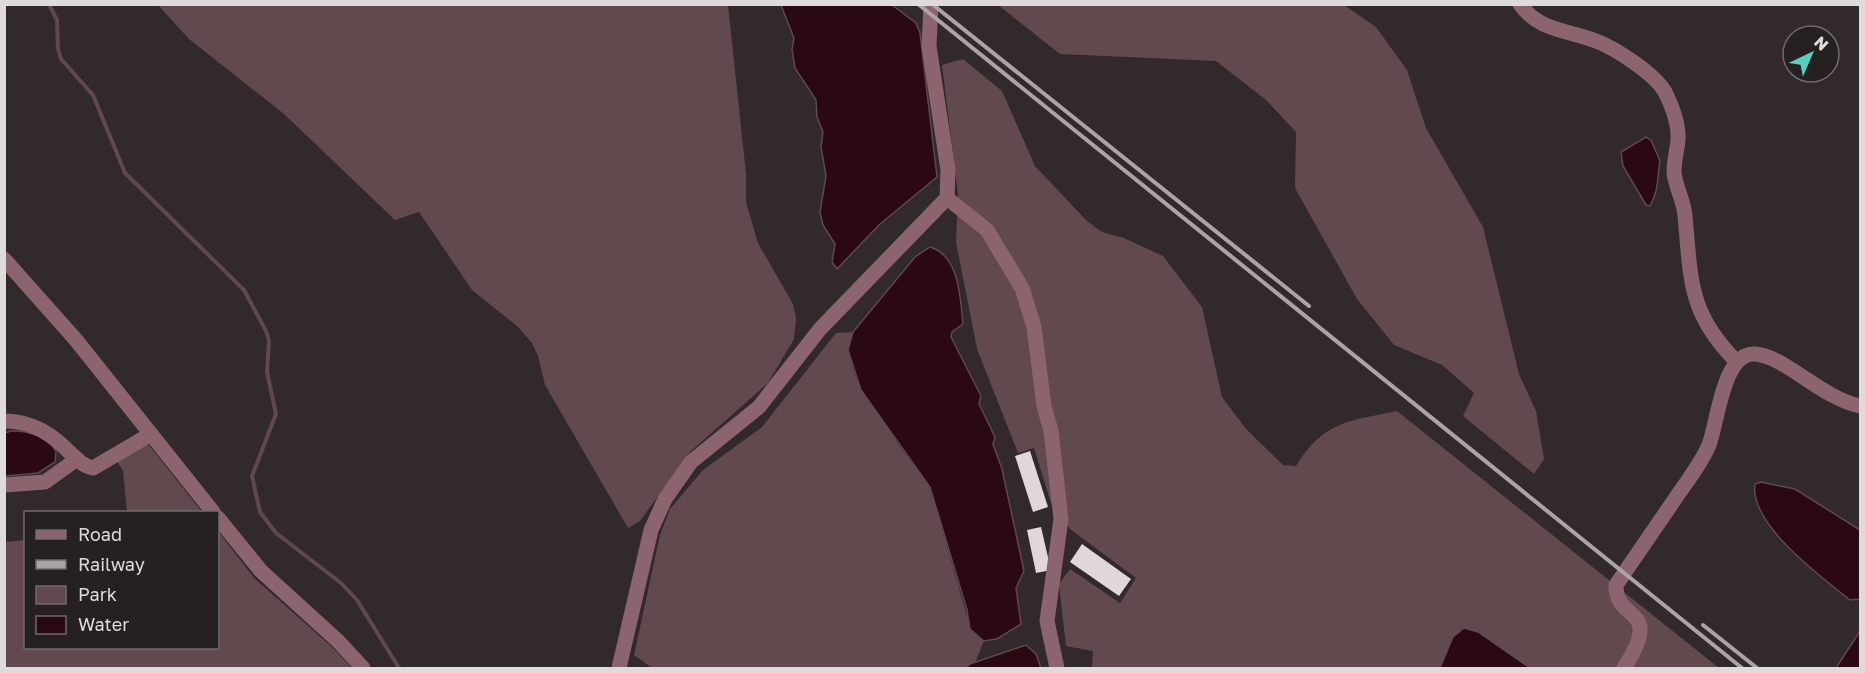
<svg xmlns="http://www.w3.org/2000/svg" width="1865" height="673" viewBox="0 0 1865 673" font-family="'Golos Text',sans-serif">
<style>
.green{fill:#61494e}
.water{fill:#2a0913;stroke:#60484f;stroke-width:1.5}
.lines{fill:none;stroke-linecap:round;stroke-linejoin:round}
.stream{stroke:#60484f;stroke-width:4}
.building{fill:#e1d7d9}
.minor{stroke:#8c646d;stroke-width:15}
.rail{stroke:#aaa4a6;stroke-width:4}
</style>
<rect width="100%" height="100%" fill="#31292b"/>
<g class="green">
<polygon points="158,5 728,5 746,174 746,202 758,243 793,304 796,318 794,339 768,383 690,452 640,521 628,528 545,385 538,356 532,343 517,326 472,290 419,212 395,220 284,114 189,39"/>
<polygon points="998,5 1344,5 1376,27 1407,70 1426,128 1483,227 1519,374 1536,411 1544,459 1534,474 1463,416 1474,393 1442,365 1394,345 1357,299 1295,188 1296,132 1266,100 1216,61 1060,54"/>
<path d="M963,59L1002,91L1035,166L1087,221L1102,232L1124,238L1163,256L1202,307L1222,397L1246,429L1283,465L1296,466C1324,421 1349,421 1397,411L1719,668H1092L1093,651L1066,646L1059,584L1070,569L1120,603L1136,578L1070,529L1051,503L1034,448L1018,453L977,349L956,242L958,195L942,65Z"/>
<polygon points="853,332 848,350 855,375 898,444 930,487 967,616 979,638 984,641 975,663 966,668 652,668 634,655 660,535 670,509 703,470 762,427 836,333"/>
<polygon points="148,444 202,512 127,512 123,471 117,461"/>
<polygon points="218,531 254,578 332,647 352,668 5,668 5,542 25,540 26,648 218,648"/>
</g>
<g class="water">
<polygon points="781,5 892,5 916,23 920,33 937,177 879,225 837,269 832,262 835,244 823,225 820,212 826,176 821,147 823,132 817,117 816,100 795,68 792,49 794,38"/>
<path d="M1646,137L1651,140L1660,161C1657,178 1659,190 1650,206L1646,205L1623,166L1621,152Z"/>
<path d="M930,247C960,256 960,298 963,324L952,332L951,337L981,396L979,404L995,437L993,444L1002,469L1024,571L1016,588L1021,624L997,639L984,641L970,629L967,610L930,487L861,390L848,350L853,332L915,257Z"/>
<path d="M12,431C27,430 47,437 56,451L55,462L38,473L5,476L4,433Z"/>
<path d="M1761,482L1795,489L1860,530V599L1850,600C1821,577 1749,524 1755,484Z"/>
<polygon points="1464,628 1478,632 1530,668 1440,668 1453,637"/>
<polygon points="1860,631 1860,668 1836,668"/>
<polygon points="1026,645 1036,654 1041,668 966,668 970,664"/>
</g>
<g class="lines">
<polyline class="stream" points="49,4 57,20 58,49 61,59 93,95 125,173 244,290 266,331 269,341 267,372 276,414 252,476 260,512 276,533 341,583 357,600 399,668"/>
</g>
<g class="building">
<polygon points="1030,451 1048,507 1033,512 1015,456"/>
<polygon points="1041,527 1051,570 1036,573 1027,530"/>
<polygon points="1082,544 1131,579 1119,596 1070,562"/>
</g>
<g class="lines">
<g class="minor">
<path d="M1520,4C1538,31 1569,30 1596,41C1615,48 1655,74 1665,92C1672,106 1679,124 1678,140C1677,151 1674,161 1674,172C1675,187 1684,200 1685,216C1691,279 1688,313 1736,361"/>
<polyline points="947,198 987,230 1022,288 1034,327 1044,406 1051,431 1061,519 1047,621 1057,668"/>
<polyline points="4,259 76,340 213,512"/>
<path d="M4,421C28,421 46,430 63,446C73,455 80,465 93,468L151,434"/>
<polyline points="4,485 45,482 77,459"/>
<polyline points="218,518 261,571 338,641 363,668"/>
<polyline points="619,668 651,530 665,499 691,462 759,407 820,329 947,198 948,170 929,46 931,4"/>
<path d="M1624,668C1665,604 1615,624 1616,585C1636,556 1655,528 1675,499C1687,481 1701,464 1709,445C1718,421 1723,352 1755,354C1785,356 1821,398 1860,406"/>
</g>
<g class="rail">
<polyline points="918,4 1742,668"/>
<polyline points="932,4 1309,306"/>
<polyline points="1703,625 1757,668"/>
</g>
</g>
<rect width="1865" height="673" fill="none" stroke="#dfdadb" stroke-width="12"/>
<rect x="24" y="511" width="195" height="138" fill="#272021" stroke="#716a6b" stroke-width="1.5"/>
<rect x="36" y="530" width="30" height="9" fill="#8c646d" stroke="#716a6b" stroke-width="1.5"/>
<text x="78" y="541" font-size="18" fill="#dfdadb">Road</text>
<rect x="36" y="560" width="30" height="9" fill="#aaa4a6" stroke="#716a6b" stroke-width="1.5"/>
<text x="78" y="571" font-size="18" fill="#dfdadb">Railway</text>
<rect x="36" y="586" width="30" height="18" fill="#61494e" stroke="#716a6b" stroke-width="1.5"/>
<text x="78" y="601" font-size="18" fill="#dfdadb">Park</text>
<rect x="36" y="616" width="30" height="18" fill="#2a0913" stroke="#716a6b" stroke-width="1.5"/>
<text x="78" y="631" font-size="18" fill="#dfdadb">Water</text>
<g transform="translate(1811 54) rotate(44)"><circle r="28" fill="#272021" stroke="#716a6b" stroke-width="1.5"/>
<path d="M0-4.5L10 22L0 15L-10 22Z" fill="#58cebf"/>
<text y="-9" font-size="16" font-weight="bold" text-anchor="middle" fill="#dfdadb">N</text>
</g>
</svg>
